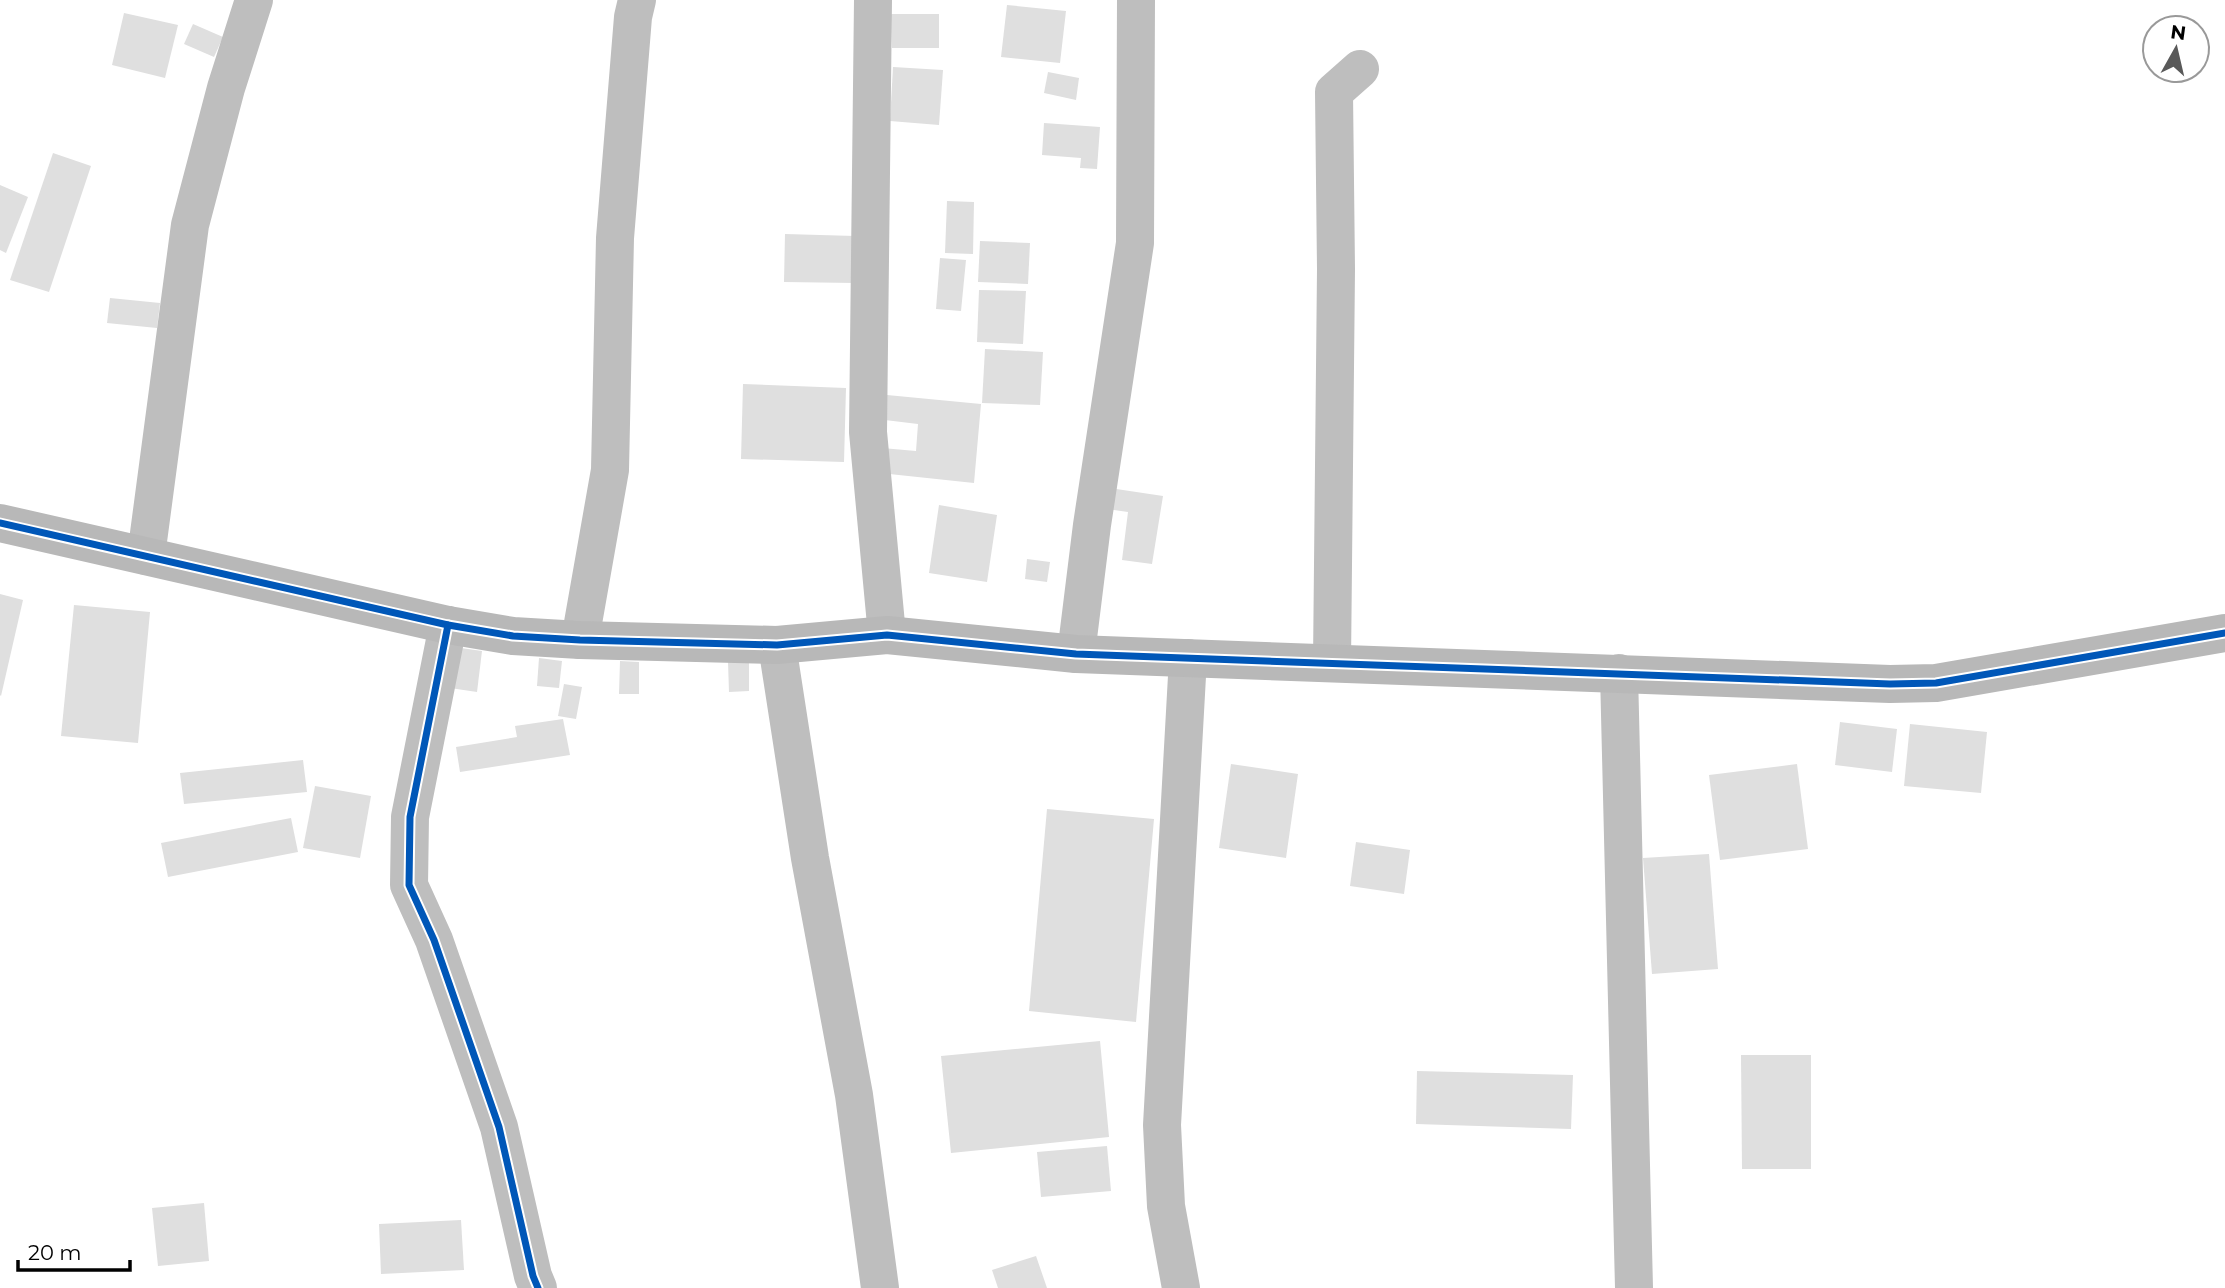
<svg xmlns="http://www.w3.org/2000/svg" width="2225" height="1288" viewBox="0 0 2225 1288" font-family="Montserrat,sans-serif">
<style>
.building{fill:#dfdfdf}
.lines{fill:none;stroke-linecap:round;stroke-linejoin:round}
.street{stroke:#bebebe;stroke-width:38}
.secondary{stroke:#b8b8b8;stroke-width:38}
.cycleway-casing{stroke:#fff;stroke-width:11}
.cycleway{stroke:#0057b8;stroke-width:7}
</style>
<rect width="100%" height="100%" fill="#fff"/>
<g class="building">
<polygon points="1007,5 1066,11 1060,63 1001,57"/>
<polygon points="124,13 178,25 165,78 112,65"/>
<polygon points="891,14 939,14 939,48 892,48"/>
<polygon points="193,24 223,37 214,57 184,44"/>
<polygon points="893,67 943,70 939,125 890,121"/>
<polygon points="1048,72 1079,78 1076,100 1044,93"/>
<polygon points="1044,123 1100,127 1097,169 1080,168 1081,158 1042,155"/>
<polygon points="53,153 91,166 49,292 10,280"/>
<polygon points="0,185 28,197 6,253 0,250"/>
<polygon points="947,201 974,202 973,254 945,253"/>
<polygon points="785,234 855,236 855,283 784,282"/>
<polygon points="980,241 1030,243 1028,284 978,282"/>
<polygon points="940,258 966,260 961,311 936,309"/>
<polygon points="979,290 1026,291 1023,344 977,342"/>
<polygon points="110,298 160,303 157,328 107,323"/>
<polygon points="985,349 1043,352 1040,405 982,403"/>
<polygon points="743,384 846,388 844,462 741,459"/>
<polygon points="887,395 981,404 974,483 880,473 882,448 916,451 918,424 885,420"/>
<polygon points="1103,487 1163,496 1152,564 1122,560 1128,512 1100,508"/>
<polygon points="939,505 997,515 987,582 929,573"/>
<polygon points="1027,559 1050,562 1047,582 1025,579"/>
<polygon points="0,594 23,600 1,696 0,695"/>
<polygon points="74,605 150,612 138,743 61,736"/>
<polygon points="454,647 482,651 477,692 450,688"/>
<polygon points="539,658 562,661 559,688 537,686"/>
<polygon points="620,661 639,662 639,694 619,694"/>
<polygon points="749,661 749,691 729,692 728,662"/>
<polygon points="564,684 582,687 576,719 558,716"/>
<polygon points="563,719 570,755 460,772 456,747 517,737 515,726"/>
<polygon points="1840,722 1897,729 1892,772 1835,765"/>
<polygon points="1910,724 1987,732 1981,793 1904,786"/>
<polygon points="303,760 307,792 184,804 180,773"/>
<polygon points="1231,764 1298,774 1286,858 1219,848"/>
<polygon points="1797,764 1808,849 1720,860 1709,775"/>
<polygon points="315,786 371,796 360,858 303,848"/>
<polygon points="1047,809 1154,819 1136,1022 1029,1011"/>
<polygon points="291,818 298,852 168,877 161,843"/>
<polygon points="1356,842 1410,850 1404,894 1350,886"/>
<polygon points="1709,854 1718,969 1652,974 1643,858"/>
<polygon points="1100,1041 1109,1137 951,1153 941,1056"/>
<polygon points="1741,1055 1811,1055 1811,1169 1742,1169"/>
<polygon points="1417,1071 1573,1075 1571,1129 1416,1124"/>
<polygon points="1107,1146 1111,1191 1041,1197 1037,1152"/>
<polygon points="204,1203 209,1261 158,1266 152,1208"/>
<polygon points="461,1220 464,1270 381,1274 379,1224"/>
<polygon points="1036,1256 1047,1288 998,1288 992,1270"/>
</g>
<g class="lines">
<g class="street">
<polyline points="873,0 868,432 887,635"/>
<polyline points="146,556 190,225 226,88 254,0"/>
<polyline points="448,625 410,817 409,885 434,940 499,1127 533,1276 538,1288"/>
<polyline points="580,640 610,470 615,238 633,17 637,0"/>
<polyline points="777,645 810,858 854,1095 880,1288"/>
<polyline points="1076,654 1092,525 1135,243 1136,0"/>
<polyline points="1332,663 1336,269 1334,92 1360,69"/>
<polyline points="1619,673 1634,1288"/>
<polyline points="1181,1288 1166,1206 1162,1125 1188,658"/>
</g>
<polyline class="secondary" points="0,523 448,625 513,636 580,640 777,645 887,635 1076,654 1890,684 1936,683 2225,633"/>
<defs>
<g id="cycleway">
<polyline points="0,523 448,625 513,636 580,640 777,645 887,635 1076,654 1890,684 1936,683 2225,633"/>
<polyline points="448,625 410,817 409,885 434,940 499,1127 533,1276 538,1288"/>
</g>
</defs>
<use href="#cycleway" class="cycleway-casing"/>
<use href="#cycleway" class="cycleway"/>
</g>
<g transform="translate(2176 49) rotate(8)"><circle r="33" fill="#ffffff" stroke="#999999" stroke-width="2"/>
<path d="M0-5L12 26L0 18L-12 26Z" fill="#595959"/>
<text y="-10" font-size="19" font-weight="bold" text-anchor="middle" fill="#000000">N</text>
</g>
<path d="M18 1260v10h112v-10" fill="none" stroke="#000000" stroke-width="3.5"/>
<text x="28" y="1260" font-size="21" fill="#000000" stroke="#ffffff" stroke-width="5" paint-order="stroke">20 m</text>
</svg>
